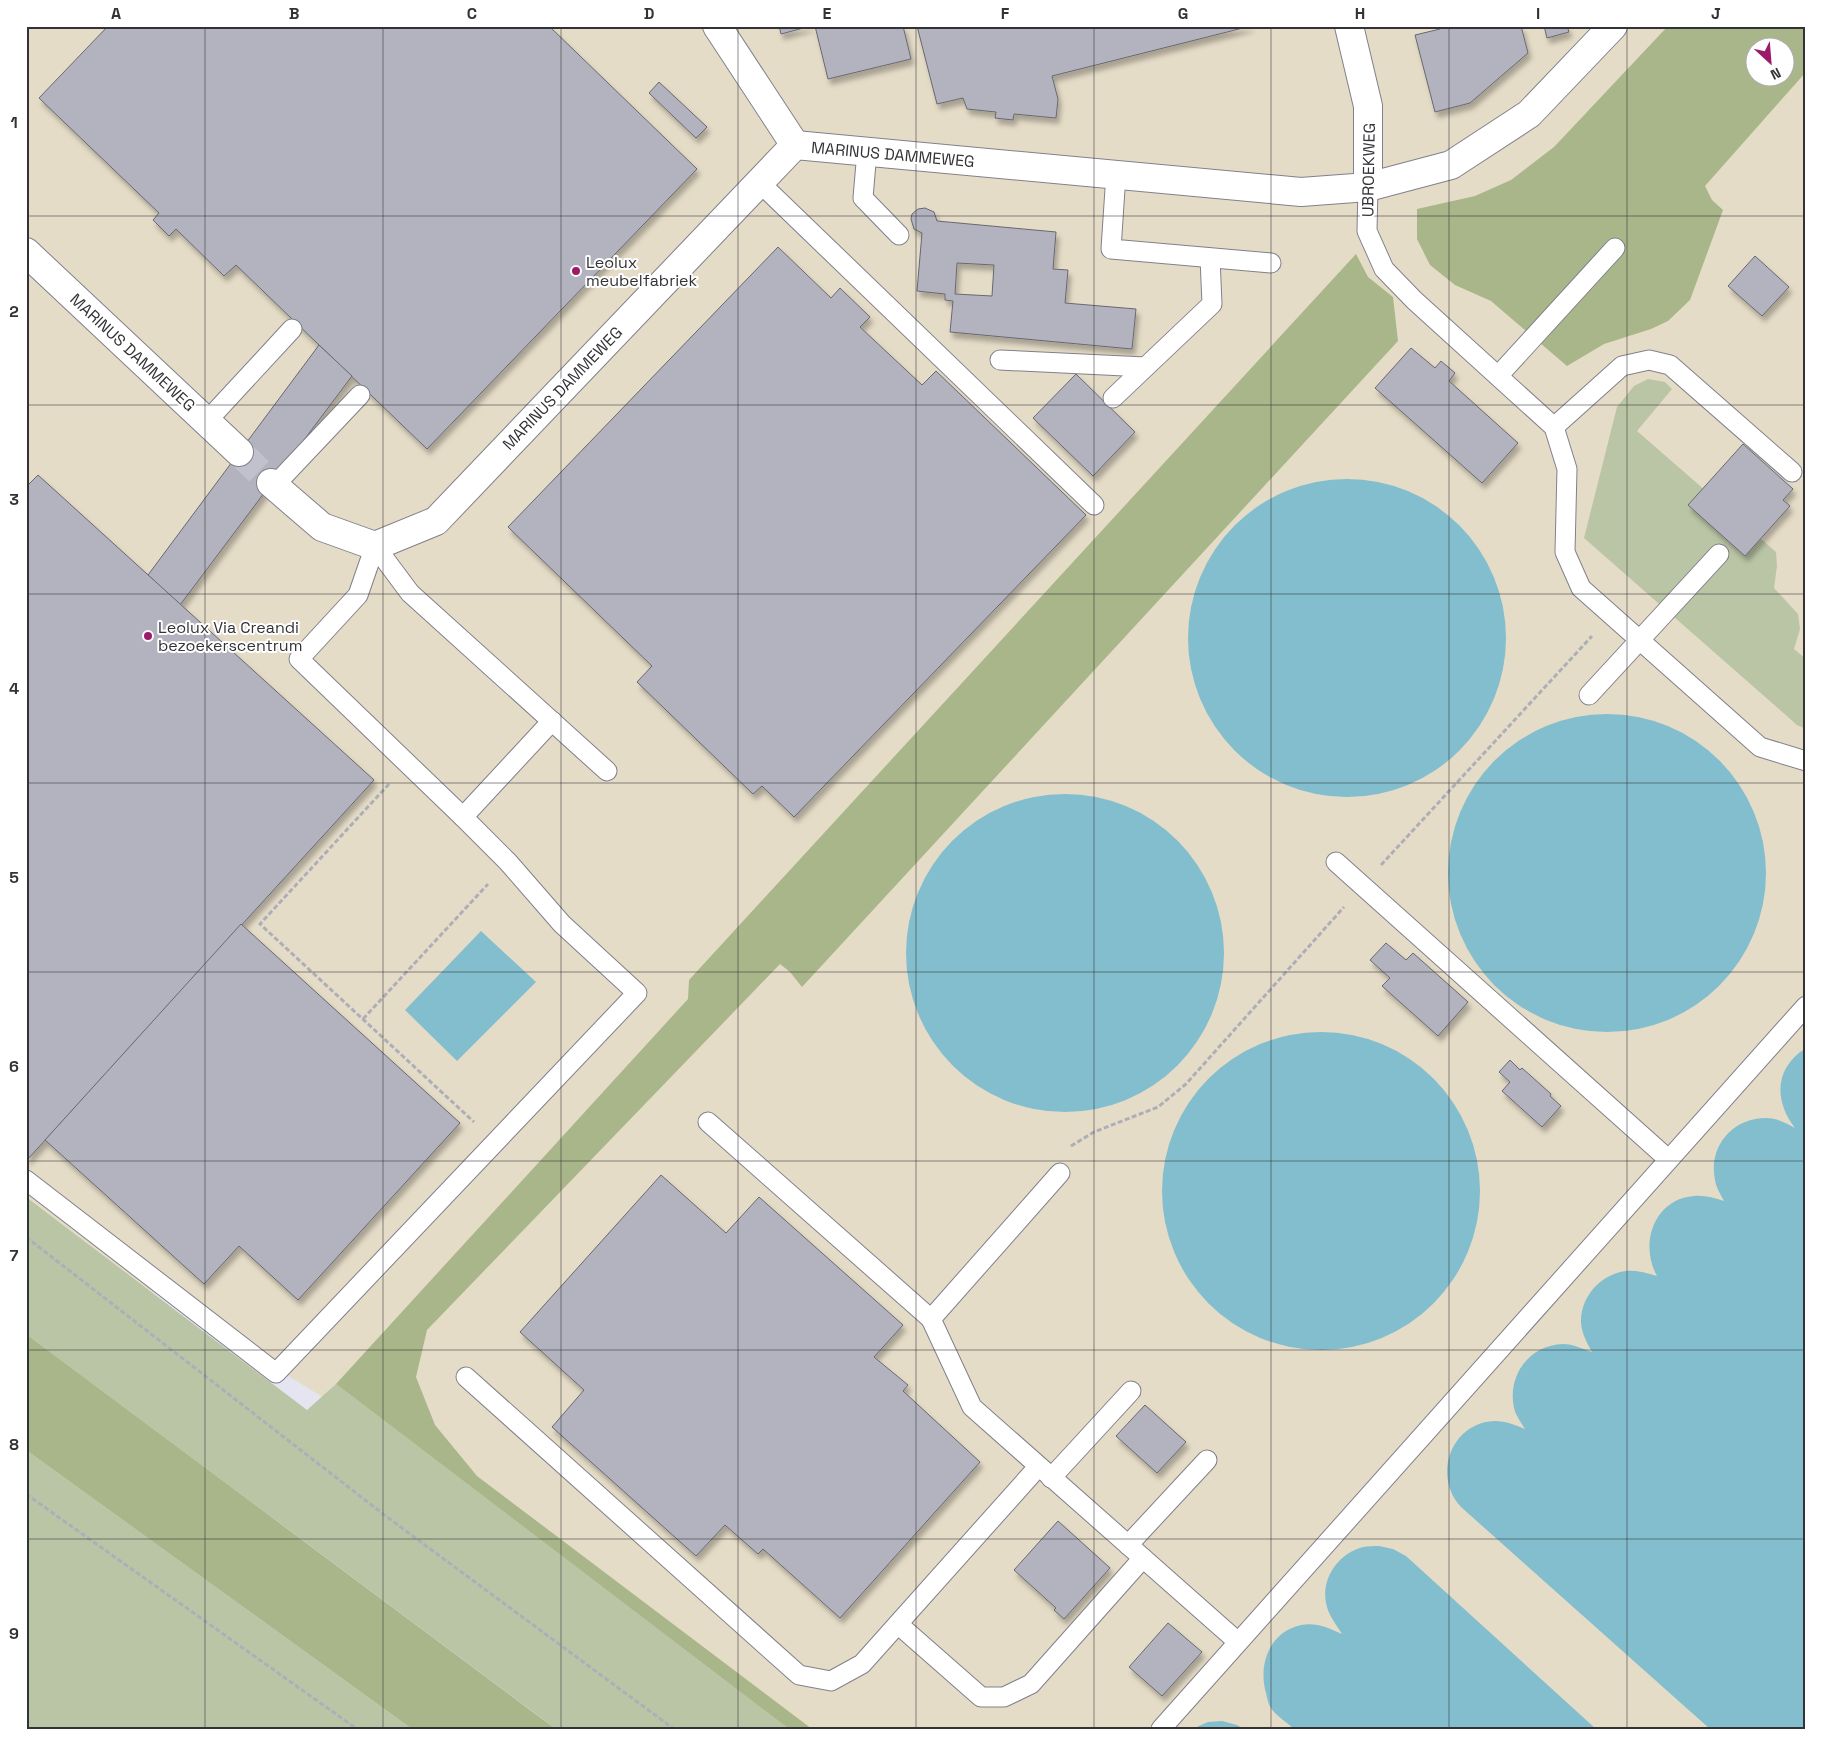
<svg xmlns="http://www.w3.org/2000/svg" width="1832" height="1755" viewBox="0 0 1832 1755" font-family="'Space Grotesk',sans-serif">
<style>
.industrial{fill:#e5dcc7;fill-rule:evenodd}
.green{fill:#bac5a5}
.forest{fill:#a8b689;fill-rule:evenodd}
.water{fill:#83bece}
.building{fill:#b2b3be;stroke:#686872;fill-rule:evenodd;filter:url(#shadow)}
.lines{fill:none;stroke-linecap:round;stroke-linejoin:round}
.street-tunnel{stroke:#c1c1cd;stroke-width:28;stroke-dasharray:28 14;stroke-linecap:butt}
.lane-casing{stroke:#80808b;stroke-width:21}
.street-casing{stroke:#80808b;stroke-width:30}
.path{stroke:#aeaeb9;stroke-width:3;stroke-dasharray:5 2.5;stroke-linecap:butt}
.lane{stroke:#fff;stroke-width:19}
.street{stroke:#fff;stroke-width:28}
.grid{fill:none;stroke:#323237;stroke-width:1;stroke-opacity:0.55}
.poi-dot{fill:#9d1969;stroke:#fff;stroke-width:2}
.labels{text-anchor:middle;stroke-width:4;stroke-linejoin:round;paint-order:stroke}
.street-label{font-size:16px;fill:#323237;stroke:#fff}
.poi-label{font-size:16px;fill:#323237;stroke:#fff;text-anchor:start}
.neatline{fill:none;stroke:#323237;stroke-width:2}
.grid-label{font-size:16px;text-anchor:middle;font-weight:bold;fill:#323237}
</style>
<defs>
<filter id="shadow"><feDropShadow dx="3" dy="5.5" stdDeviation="2.5" flood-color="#0004"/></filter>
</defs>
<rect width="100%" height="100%" fill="#e5e5f2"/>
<path class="industrial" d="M26,26H1806V1729H764L345,1411L26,1214ZM1754,48H1784V78H1754Z"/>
<g class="green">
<polygon points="1648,379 1665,382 1672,389 1637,431 1776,552 1777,566 1774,588 1798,614 1800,629 1794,649 1806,659 1806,729 1797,725 1584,538 1617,407 1634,386"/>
<polygon points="26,1197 307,1410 336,1384 789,1729 556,1729 26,1334"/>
<polygon points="26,1450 412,1729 26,1729"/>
</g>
<g class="forest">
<path d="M1668,26H1806V72L1705,186L1712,200L1723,210L1690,300L1668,321L1651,329L1604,344L1567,366L1491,301L1455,285L1430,265L1417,239V209L1475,196L1511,180L1554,147ZM1754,48H1784V78H1754Z"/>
<polygon points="1356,254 1368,277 1393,297 1398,341 802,987 790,972 780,964 427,1330 416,1377 435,1425 477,1476 812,1729 789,1729 336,1384 688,999 689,980"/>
<polygon points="26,1334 534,1713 556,1729 412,1729 26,1450"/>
</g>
<g class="water">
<circle cx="1347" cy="638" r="159"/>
<circle cx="1607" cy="873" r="159"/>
<circle cx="1065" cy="953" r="159"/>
<polygon points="481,931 536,982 457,1061 405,1010"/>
<circle cx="1321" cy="1191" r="159"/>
<path d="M1806,1048V1729H1710L1461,1507C1432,1476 1451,1422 1495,1421C1506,1421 1515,1425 1525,1429C1521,1422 1516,1416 1514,1408C1507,1376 1529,1345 1563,1344C1573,1344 1583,1349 1592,1352C1587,1343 1582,1334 1581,1323C1580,1298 1600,1274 1626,1271C1637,1270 1646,1273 1657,1276C1639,1244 1654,1199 1694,1196C1705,1195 1714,1198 1724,1201C1721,1195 1716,1188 1715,1180C1708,1147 1732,1118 1766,1118C1777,1118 1786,1123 1795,1128C1774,1101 1774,1068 1806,1048Z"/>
<path d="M1379,1546L1393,1549L1406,1556L1596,1729H1294C1287,1722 1276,1716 1271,1708C1268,1704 1267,1697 1266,1693C1258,1665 1269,1632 1301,1625C1316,1622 1329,1628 1342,1634C1336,1624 1328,1615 1326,1603C1321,1578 1339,1553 1363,1547C1368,1546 1374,1546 1379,1546Z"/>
<polygon points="1222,1721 1237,1725 1244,1729 1192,1729 1208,1722"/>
</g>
<g class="building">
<polygon points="108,26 549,26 697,169 427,449 236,265 224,276 176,229 169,236 153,220 159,213 39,98"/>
<polygon points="779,26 811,26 781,34"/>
<polygon points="815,26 903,26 911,59 828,79"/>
<polygon points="917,26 1251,26 1052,76 1058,99 1056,118 1014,114 1013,120 995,118 996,112 967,109 963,98 937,104"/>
<polygon points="1439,26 1521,26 1528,53 1470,103 1435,112 1415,35 1440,29"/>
<polygon points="1544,26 1567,26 1569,32 1547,38"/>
<polygon points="659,82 707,127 696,138 649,93"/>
<path d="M925,208L934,212L937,221L1056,232L1053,269L1068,270L1065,303L1136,309L1132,349L950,332L953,301L945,300V294L917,291L922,233L914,229L911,219L912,214L918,209ZM957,263L994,265L992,296L955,294Z"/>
<polygon points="778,247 831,298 840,288 870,317 860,327 922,385 936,371 1086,515 794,817 762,786 753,794 637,682 652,666 508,527"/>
<polygon points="1755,256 1789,287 1762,316 1728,286"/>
<polygon points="319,345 352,376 180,605 148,575"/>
<polygon points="1411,348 1435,368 1441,361 1455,373 1449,381 1518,443 1482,483 1375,388"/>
<polygon points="1076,374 1135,432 1093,476 1033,418"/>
<polygon points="1743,444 1793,489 1783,500 1790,506 1745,556 1688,505"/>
<polygon points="38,475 374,780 27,1160 26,487"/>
<polygon points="241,924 460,1123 298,1300 239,1246 204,1284 45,1140"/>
<polygon points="1386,943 1406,960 1413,953 1468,1002 1438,1036 1382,986 1390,978 1370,960"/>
<polygon points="1510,1060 1520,1070 1522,1068 1551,1094 1550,1096 1561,1106 1542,1127 1502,1091 1510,1082 1499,1072"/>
<polygon points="661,1175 726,1233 759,1197 903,1325 874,1357 908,1385 903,1391 980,1462 840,1618 763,1549 758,1554 725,1525 696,1556 552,1427 584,1390 520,1332"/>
<polygon points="1145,1405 1186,1442 1157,1473 1116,1436"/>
<polygon points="1058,1521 1110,1568 1064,1619 1054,1610 1056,1608 1014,1570"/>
<polygon points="1168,1623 1202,1652 1162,1696 1129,1667"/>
</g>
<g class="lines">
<polyline class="street-tunnel" points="239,452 271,483"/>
<defs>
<g id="lane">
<polyline points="867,151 863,198 899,235"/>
<polyline points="1116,174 1111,249 1271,263"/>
<polyline points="759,182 1094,505"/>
<polyline points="1368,187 1367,231 1384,269 1414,300 1554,427 1567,469 1565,552 1581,588 1760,747 1806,761"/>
<polyline points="1000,360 1145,367"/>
<polyline points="1498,376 1615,248"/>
<polyline points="1113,398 1212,304 1210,258"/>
<polyline points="207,421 292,329"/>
<polyline points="1554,427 1622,366 1649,360 1670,365 1792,472"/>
<polyline points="274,486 360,395"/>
<polyline points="1589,695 1719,554"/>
<polyline points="463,817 552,721"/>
<polyline points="1336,862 1668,1159"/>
<polyline points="708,1122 931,1319"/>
<polyline points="1060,1173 931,1319 972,1407 1238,1642"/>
<polyline points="26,1180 276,1373 637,993 562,924 508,862 463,817 299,659 358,595 375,546 410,593 607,771"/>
<polyline points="466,1377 799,1675 831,1681 862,1664 1038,1467"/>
<polyline points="1051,1478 1131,1391"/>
<polyline points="1128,1545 1207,1460"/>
<polyline points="899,1625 981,1697 1004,1697 1031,1684 1143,1558"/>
<polyline points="1161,1729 1806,1006"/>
</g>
<g id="street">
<polyline points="717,26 795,145"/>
<polyline points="1349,26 1368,106 1368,187"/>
<polyline points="795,145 1301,192 1368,187 1451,165 1529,114 1613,26"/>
<polyline points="26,252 239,452"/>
<polyline points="271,483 322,527 375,546 436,521 795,145"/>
</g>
</defs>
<use href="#lane" class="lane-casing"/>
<use href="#street" class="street-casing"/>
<g class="path">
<polyline points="389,784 260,924 474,1122"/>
<polyline points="1381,865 1592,636"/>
<polyline points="363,1019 488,884"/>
<polyline points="1071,1146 1094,1132 1158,1107 1186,1084 1344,907"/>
<polyline points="26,1237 387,1517 674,1729"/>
<polyline points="26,1494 357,1729"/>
<polyline points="26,1728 28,1729"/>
</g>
<use href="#lane" class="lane"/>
<use href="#street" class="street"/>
</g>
<path class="grid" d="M205,26V1729M383,26V1729M561,26V1729M738,26V1729M916,26V1729M1094,26V1729M1271,26V1729M1449,26V1729M1627,26V1729M26,216H1806M26,405H1806M26,594H1806M26,783H1806M26,972H1806M26,1161H1806M26,1350H1806M26,1539H1806"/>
<g class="poi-dot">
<circle cx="576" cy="271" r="5"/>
<circle cx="148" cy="636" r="5"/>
</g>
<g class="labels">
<g class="street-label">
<text transform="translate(893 154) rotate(5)" y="6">MARINUS DAMMEWEG</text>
<text transform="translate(1368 170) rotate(-89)" y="6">UBROEKWEG</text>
<text transform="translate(133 352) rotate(43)" y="6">MARINUS DAMMEWEG</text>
<text transform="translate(562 388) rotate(-46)" y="6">MARINUS DAMMEWEG</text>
</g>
<g class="poi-label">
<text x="586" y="268">Leolux<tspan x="586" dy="18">meubelfabriek</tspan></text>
<text x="158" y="633">Leolux Via Creandi<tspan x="158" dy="18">bezoekerscentrum</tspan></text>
</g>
</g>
<rect width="1832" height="1755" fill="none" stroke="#ffffff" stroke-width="55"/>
<g transform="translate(1770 62) rotate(154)"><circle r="24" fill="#ffffff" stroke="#adadaf"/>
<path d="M0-4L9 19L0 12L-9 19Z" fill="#9d1969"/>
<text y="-8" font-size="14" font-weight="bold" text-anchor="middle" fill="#323237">N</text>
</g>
<rect x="28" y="28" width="1776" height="1700" class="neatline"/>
<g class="grid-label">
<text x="116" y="19">A</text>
<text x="294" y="19">B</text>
<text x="472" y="19">C</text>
<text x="649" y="19">D</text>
<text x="827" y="19">E</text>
<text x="1005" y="19">F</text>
<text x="1183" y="19">G</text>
<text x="1360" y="19">H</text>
<text x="1538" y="19">I</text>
<text x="1716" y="19">J</text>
<text x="14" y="128">1</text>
<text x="14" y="317">2</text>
<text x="14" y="505">3</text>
<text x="14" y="694">4</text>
<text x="14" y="883">5</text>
<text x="14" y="1072">6</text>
<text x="14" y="1261">7</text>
<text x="14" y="1450">8</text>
<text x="14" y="1639">9</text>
</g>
</svg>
